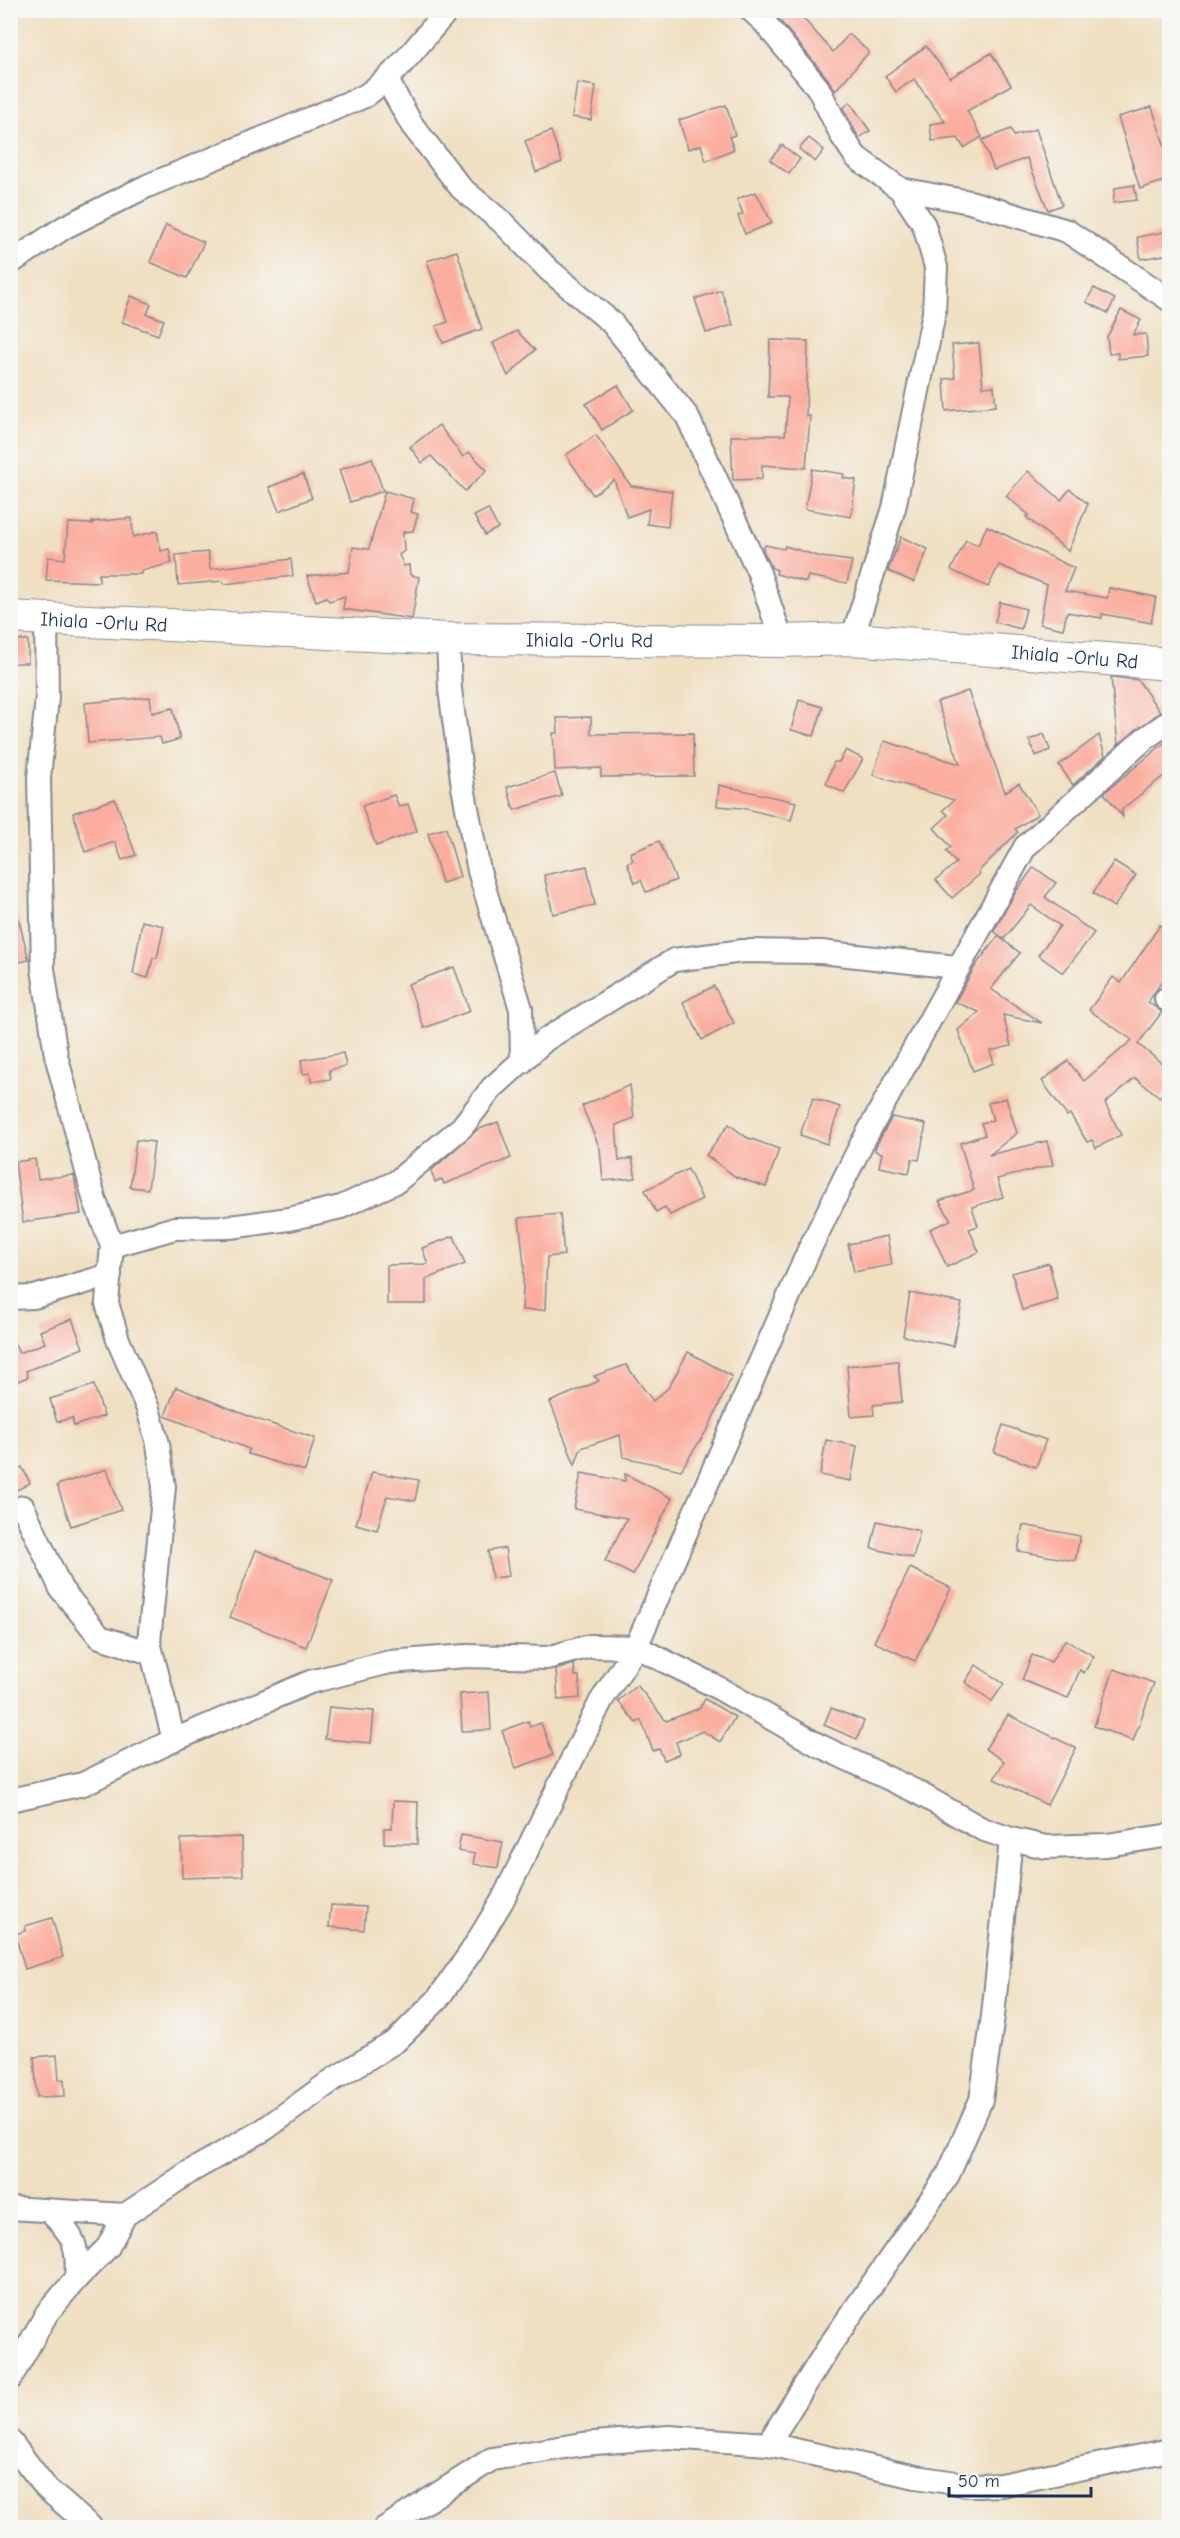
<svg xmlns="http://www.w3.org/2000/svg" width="1180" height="2538" viewBox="0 0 1180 2538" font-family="'Comic Neue',sans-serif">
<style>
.building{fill:#fbae9f}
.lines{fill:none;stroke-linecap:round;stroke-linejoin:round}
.street-casing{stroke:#868890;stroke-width:26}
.secondary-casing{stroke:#868890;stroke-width:34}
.street{stroke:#fff;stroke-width:22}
.secondary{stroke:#fff;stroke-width:32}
.labels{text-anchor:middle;stroke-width:4.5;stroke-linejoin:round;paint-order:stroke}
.street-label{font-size:20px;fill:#1b2f5e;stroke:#f6f6f2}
</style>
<rect width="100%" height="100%" fill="#f6f6f2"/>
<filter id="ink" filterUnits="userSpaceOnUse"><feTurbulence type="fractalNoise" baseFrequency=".0167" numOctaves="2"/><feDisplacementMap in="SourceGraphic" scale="12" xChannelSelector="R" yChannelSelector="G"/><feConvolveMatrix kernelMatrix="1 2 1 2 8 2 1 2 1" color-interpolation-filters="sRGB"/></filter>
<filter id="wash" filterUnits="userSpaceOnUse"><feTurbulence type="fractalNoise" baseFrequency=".008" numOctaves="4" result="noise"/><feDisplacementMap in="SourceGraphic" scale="24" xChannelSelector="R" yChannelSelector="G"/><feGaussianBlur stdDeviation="1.35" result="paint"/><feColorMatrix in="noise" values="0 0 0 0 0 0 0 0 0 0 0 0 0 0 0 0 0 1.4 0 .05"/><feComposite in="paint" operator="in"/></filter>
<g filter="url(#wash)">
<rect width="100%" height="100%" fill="#f0e0c2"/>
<g id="blocks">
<g class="building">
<polygon points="771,10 796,10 833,52 849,34 869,52 835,91 828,79"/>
<polygon points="926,46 950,78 991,53 1011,85 967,111 982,137 964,148 958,138 932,141 930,124 945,122 914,79 896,92 885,76"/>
<polygon points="577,83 596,86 591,120 572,117"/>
<polygon points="850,102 870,131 859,138 843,108"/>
<polygon points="726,105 735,135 729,137 734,149 706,161 701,145 688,149 679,120"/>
<polygon points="1152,107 1170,163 1170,179 1140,189 1118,117"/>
<polygon points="1011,129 1014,136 1036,129 1062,205 1048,210 1027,158 994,170 982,140"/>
<polygon points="551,131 562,162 536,172 525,141"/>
<polygon points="809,138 824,150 815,162 799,149"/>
<polygon points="782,145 800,159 789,174 770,160"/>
<polygon points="1134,185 1137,200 1113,203 1115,188"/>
<polygon points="756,192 772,223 745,234 738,216 743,214 737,199"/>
<polygon points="166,225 204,242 187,278 150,262"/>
<polygon points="1170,231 1170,254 1141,259 1137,237"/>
<polygon points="457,251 482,329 443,343 436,326 448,322 427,261"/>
<polygon points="1094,288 1115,299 1108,313 1086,302"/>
<polygon points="721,290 733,325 706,333 695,299"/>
<polygon points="131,296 151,304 147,314 164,320 158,335 122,322"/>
<polygon points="1121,310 1141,320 1133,335 1146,334 1148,356 1118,359 1118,353 1109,354 1107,337"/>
<polygon points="517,331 535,350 508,376 493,343"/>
<polygon points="770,340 808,341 806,416 810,416 806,468 762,465 762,479 733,480 731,436 785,435 788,397 768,397"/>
<polygon points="979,343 983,387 994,386 996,406 946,411 944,379 955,378 952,345"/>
<polygon points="618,385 633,410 602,430 586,404"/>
<polygon points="439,425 463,457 469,452 487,470 465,491 431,456 422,463 410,447"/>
<polygon points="596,435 631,486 672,491 668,527 647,524 649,509 627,517 614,480 593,495 566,455"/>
<polygon points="372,458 383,491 350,502 339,470"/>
<polygon points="812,469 844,474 843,478 856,480 851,517 805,509"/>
<polygon points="1028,471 1061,500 1070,489 1088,504 1068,551 1026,517 1029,515 1006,496"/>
<polygon points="303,474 312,498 279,511 269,487"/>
<polygon points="385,491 414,499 411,512 418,514 413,531 403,532 404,551 399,555 404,566 409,565 410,575 419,577 412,619 343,609 345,596 329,601 327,597 316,601 307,576 349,572 353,547 369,549"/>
<polygon points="488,509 498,528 485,535 474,516"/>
<polygon points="132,518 133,537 157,531 161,551 169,549 172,563 141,571 141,574 99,574 99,582 46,580 48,557 65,559 68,523 93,524 92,522"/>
<polygon points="987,526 1074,568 1065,591 1107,598 1109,588 1156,597 1151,623 1102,614 1102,618 1067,612 1063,629 1040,624 1047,585 999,565 988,587 951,570 966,540 978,545"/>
<polygon points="901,537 928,549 914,582 888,571"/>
<polygon points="765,545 784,549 785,546 821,557 852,561 847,583 808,576 806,582 776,574 777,570 772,568 763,550"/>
<polygon points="208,552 210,569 291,559 293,576 224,584 223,581 178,585 176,555"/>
<polygon points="1000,602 1026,609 1021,629 995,622"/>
<rect x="10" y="640" width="18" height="23"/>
<polygon points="1111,677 1138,680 1160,712 1118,745"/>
<polygon points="968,691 1005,792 1019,783 1038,814 1015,829 1018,832 978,872 980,874 952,898 936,880 956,863 946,851 951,847 934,828 948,815 943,810 954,800 873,775 884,741 960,764 937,702"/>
<polygon points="150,697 152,713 173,708 180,739 162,744 160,737 88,743 85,703"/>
<polygon points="799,700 823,707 814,736 791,730"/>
<polygon points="591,717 591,734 693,733 694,776 601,777 601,768 555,770 553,733 558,733 557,718"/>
<polygon points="1044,734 1050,750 1036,756 1029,740"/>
<polygon points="1099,735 1105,756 1073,785 1059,765"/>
<polygon points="1170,738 1170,771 1122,809 1123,817 1104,793"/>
<polygon points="846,750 863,759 844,793 826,784 834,762 839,762"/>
<polygon points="555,773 562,796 514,810 507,787"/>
<polygon points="719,785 796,802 791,820 742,808 717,806"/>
<polygon points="394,795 399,807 408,804 417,831 376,846 362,806"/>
<polygon points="115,799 136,855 122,860 115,842 85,852 73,813"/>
<polygon points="446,828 460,877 442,883 428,833"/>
<polygon points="659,841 676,880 646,892 641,880 635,883 627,863 633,860 630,853"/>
<polygon points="1114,861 1136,875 1114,907 1093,893"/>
<polygon points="587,866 595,905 553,914 544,875"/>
<polygon points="1034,867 1056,883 1045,897 1094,933 1063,973 1038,955 1060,926 1031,905 1004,939 994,931 1017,890"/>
<polygon points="10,909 16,909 29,960 10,964"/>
<polygon points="142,921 164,926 157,958 153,958 148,978 133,974"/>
<polygon points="1160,925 1170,931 1170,970 1148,1002 1162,1012 1138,1044 1169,1069 1169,1086 1160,1097 1135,1078 1105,1103 1121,1135 1096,1148 1092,1140 1087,1142 1070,1114 1067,1116 1042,1081 1068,1061 1084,1081 1132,1040 1089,1010 1113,977 1121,983"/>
<polygon points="998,936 1020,953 991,989 1042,1023 1003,1015 1011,1046 990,1051 994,1063 973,1071 958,1030 979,1012 955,1002 976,965"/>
<polygon points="454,967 470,1011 424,1028 408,984"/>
<polygon points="714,986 734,1023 702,1040 683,1002"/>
<polygon points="343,1053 346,1066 329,1070 331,1079 311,1082 310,1073 303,1074 301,1060"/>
<polygon points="630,1085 634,1118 616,1125 619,1161 632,1158 636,1178 603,1181 600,1149 582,1106"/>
<polygon points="813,1098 840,1107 827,1144 800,1135"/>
<polygon points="1006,1098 1017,1133 989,1155 1047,1141 1053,1165 997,1179 1003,1197 972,1207 978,1226 969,1229 979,1252 947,1267 930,1229 951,1220 939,1201 974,1190 960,1143 985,1135 981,1123 993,1120 988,1103"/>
<polygon points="892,1117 926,1124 919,1160 912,1159 909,1173 879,1167 882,1153 875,1151 876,1146"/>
<polygon points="498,1122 511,1158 444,1184 442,1179 435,1182 431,1171 477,1130"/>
<polygon points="729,1124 746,1137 779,1149 766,1187 736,1177 706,1155"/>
<polygon points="136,1140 154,1142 148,1189 130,1187"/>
<polygon points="35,1159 38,1179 74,1175 81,1214 23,1222 15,1162"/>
<polygon points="688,1169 702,1199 670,1215 665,1207 656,1212 645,1190"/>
<polygon points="560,1214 564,1255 547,1257 545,1310 522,1310 524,1265 519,1218"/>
<polygon points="454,1236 465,1264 426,1279 426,1304 387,1304 387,1265 428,1264 422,1248"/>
<polygon points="887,1236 892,1265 854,1272 848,1244"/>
<polygon points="1049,1263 1058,1300 1022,1310 1012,1273"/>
<polygon points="910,1293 962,1303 953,1346 903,1336"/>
<polygon points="72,1319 83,1348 26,1371 28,1377 10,1384 10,1335 19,1353 45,1343 40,1331"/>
<polygon points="688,1352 732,1376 709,1427 681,1470 623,1457 620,1435 581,1448 575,1465 550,1402 599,1381 594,1376 626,1365 653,1401 669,1387"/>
<polygon points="898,1361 902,1402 873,1405 874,1415 851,1417 847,1366"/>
<polygon points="94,1385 104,1416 74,1426 72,1418 57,1422 50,1399"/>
<polygon points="176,1387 256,1419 315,1438 305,1471 248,1454 249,1449 165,1416"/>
<polygon points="1003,1425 1046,1440 1036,1467 994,1452"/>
<polygon points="826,1440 857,1446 851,1481 820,1475"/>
<polygon points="22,1467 30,1483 10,1494 10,1473"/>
<polygon points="107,1469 121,1510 71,1526 57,1485"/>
<polygon points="372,1472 419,1480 415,1501 387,1496 377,1530 356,1524"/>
<polygon points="581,1473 625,1481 625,1474 672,1498 633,1575 605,1561 627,1518 574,1509"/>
<polygon points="877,1521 920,1531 913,1558 871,1548"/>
<polygon points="1023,1525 1080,1536 1075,1561 1018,1551"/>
<polygon points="505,1548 509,1576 492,1578 488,1551"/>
<polygon points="256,1550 333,1580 306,1647 230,1617"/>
<polygon points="910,1568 951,1588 915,1661 874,1642"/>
<polygon points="1065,1640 1094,1656 1084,1673 1080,1670 1068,1698 1022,1680 1032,1655 1051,1662"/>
<polygon points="574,1664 575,1676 579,1676 580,1698 558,1700 556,1670"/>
<polygon points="976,1665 1004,1684 992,1701 965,1682"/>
<polygon points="1114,1669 1154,1683 1133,1741 1094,1726"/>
<polygon points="637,1685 666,1721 700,1708 705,1699 735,1717 720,1742 703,1731 676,1742 680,1754 664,1760 659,1749 653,1751 641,1720 636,1723 618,1701"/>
<polygon points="489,1692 491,1730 462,1731 460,1694"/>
<polygon points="329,1707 374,1711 371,1743 325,1739"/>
<polygon points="831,1708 864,1721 857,1739 824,1725"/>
<polygon points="1008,1715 1076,1748 1047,1805 994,1779 1004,1761 985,1749"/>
<polygon points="528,1721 530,1727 541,1723 553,1755 516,1768 502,1731"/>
<polygon points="393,1801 418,1802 417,1844 384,1843 384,1828 392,1828"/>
<polygon points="461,1835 503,1842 498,1868 473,1864 475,1854 458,1851"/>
<polygon points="242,1837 243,1876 182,1878 181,1839"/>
<polygon points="331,1905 366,1907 364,1930 329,1927"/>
<polygon points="52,1918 63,1957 25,1969 15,1934 26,1931 25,1926"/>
<polygon points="57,2055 59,2080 64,2079 65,2096 37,2097 34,2057"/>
</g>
</g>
</g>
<g filter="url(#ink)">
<use href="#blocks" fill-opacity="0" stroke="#868890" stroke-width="1.5"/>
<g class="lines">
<defs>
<g id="street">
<polyline points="751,10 764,22 818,88 842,136 856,157 900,189 924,225 936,267 934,313 894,508 852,639"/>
<polyline points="387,80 412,125 461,188 502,222 549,270 611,322 687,416 759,573 782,641"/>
<polyline points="900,189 970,202 1067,231 1170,300"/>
<path d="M10,263L65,227L147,186L365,96C403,69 418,43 448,10"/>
<polyline points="46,618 47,698 39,778 43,969 56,1055 94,1198 112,1246 107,1303 118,1340 148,1409 158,1444 164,1487 149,1642 174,1740"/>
<polyline points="448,639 450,689 463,787 479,871 521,1009 522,1062"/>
<polyline points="1166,999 1170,998"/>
<polyline points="112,1246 175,1228 230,1227 289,1219 341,1207 396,1182 462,1127 492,1088 545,1040 674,960 743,951 821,952 956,967"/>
<polyline points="10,1298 34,1297 110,1275"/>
<polyline points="23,1507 61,1589 100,1637 151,1653"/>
<polyline points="10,1800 83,1784 174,1740 310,1682 390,1662 466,1656 547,1658 590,1646 636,1647 713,1685 818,1745 915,1791 982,1829 1011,1839 1046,1847 1107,1845 1170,1835"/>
<polyline points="10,2208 125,2215"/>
<path d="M50,2212C74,2236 79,2245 76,2279"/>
<polyline points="10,2379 47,2313 76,2279 108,2247 125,2215 191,2171 265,2129 334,2079 396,2041 437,2000 471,1952 502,1901 601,1701 636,1647 809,1250 860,1147 1025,847 1144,739 1170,721"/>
<polyline points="10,2441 47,2489 92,2528"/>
<polyline points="768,2444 830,2345 948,2175 981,2100 993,2016 1011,1839"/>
<polyline points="385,2528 492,2459 583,2444 669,2437 768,2444 916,2477 976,2486 1001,2485 1170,2450"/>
</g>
<g id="secondary">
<path id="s1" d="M10,617L448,639L782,641L852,639L1170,664"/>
</g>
</defs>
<use href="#street" class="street-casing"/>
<use href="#secondary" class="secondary-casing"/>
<use href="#street" class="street"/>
<use href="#secondary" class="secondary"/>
</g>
</g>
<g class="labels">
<g class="street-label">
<text dy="7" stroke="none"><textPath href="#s1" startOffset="94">Ihiala -Orlu Rd</textPath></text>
<text dy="7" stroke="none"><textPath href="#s1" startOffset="580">Ihiala -Orlu Rd</textPath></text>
<text dy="7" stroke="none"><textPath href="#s1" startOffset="1066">Ihiala -Orlu Rd</textPath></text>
</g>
</g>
<rect width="1180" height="2538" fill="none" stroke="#f6f6f2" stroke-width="36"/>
<path d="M949 2487v9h142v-9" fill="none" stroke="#1b2f5e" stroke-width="3"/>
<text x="958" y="2487" font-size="18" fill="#1b2f5e" stroke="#f6f6f2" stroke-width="4.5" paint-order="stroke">50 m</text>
</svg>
